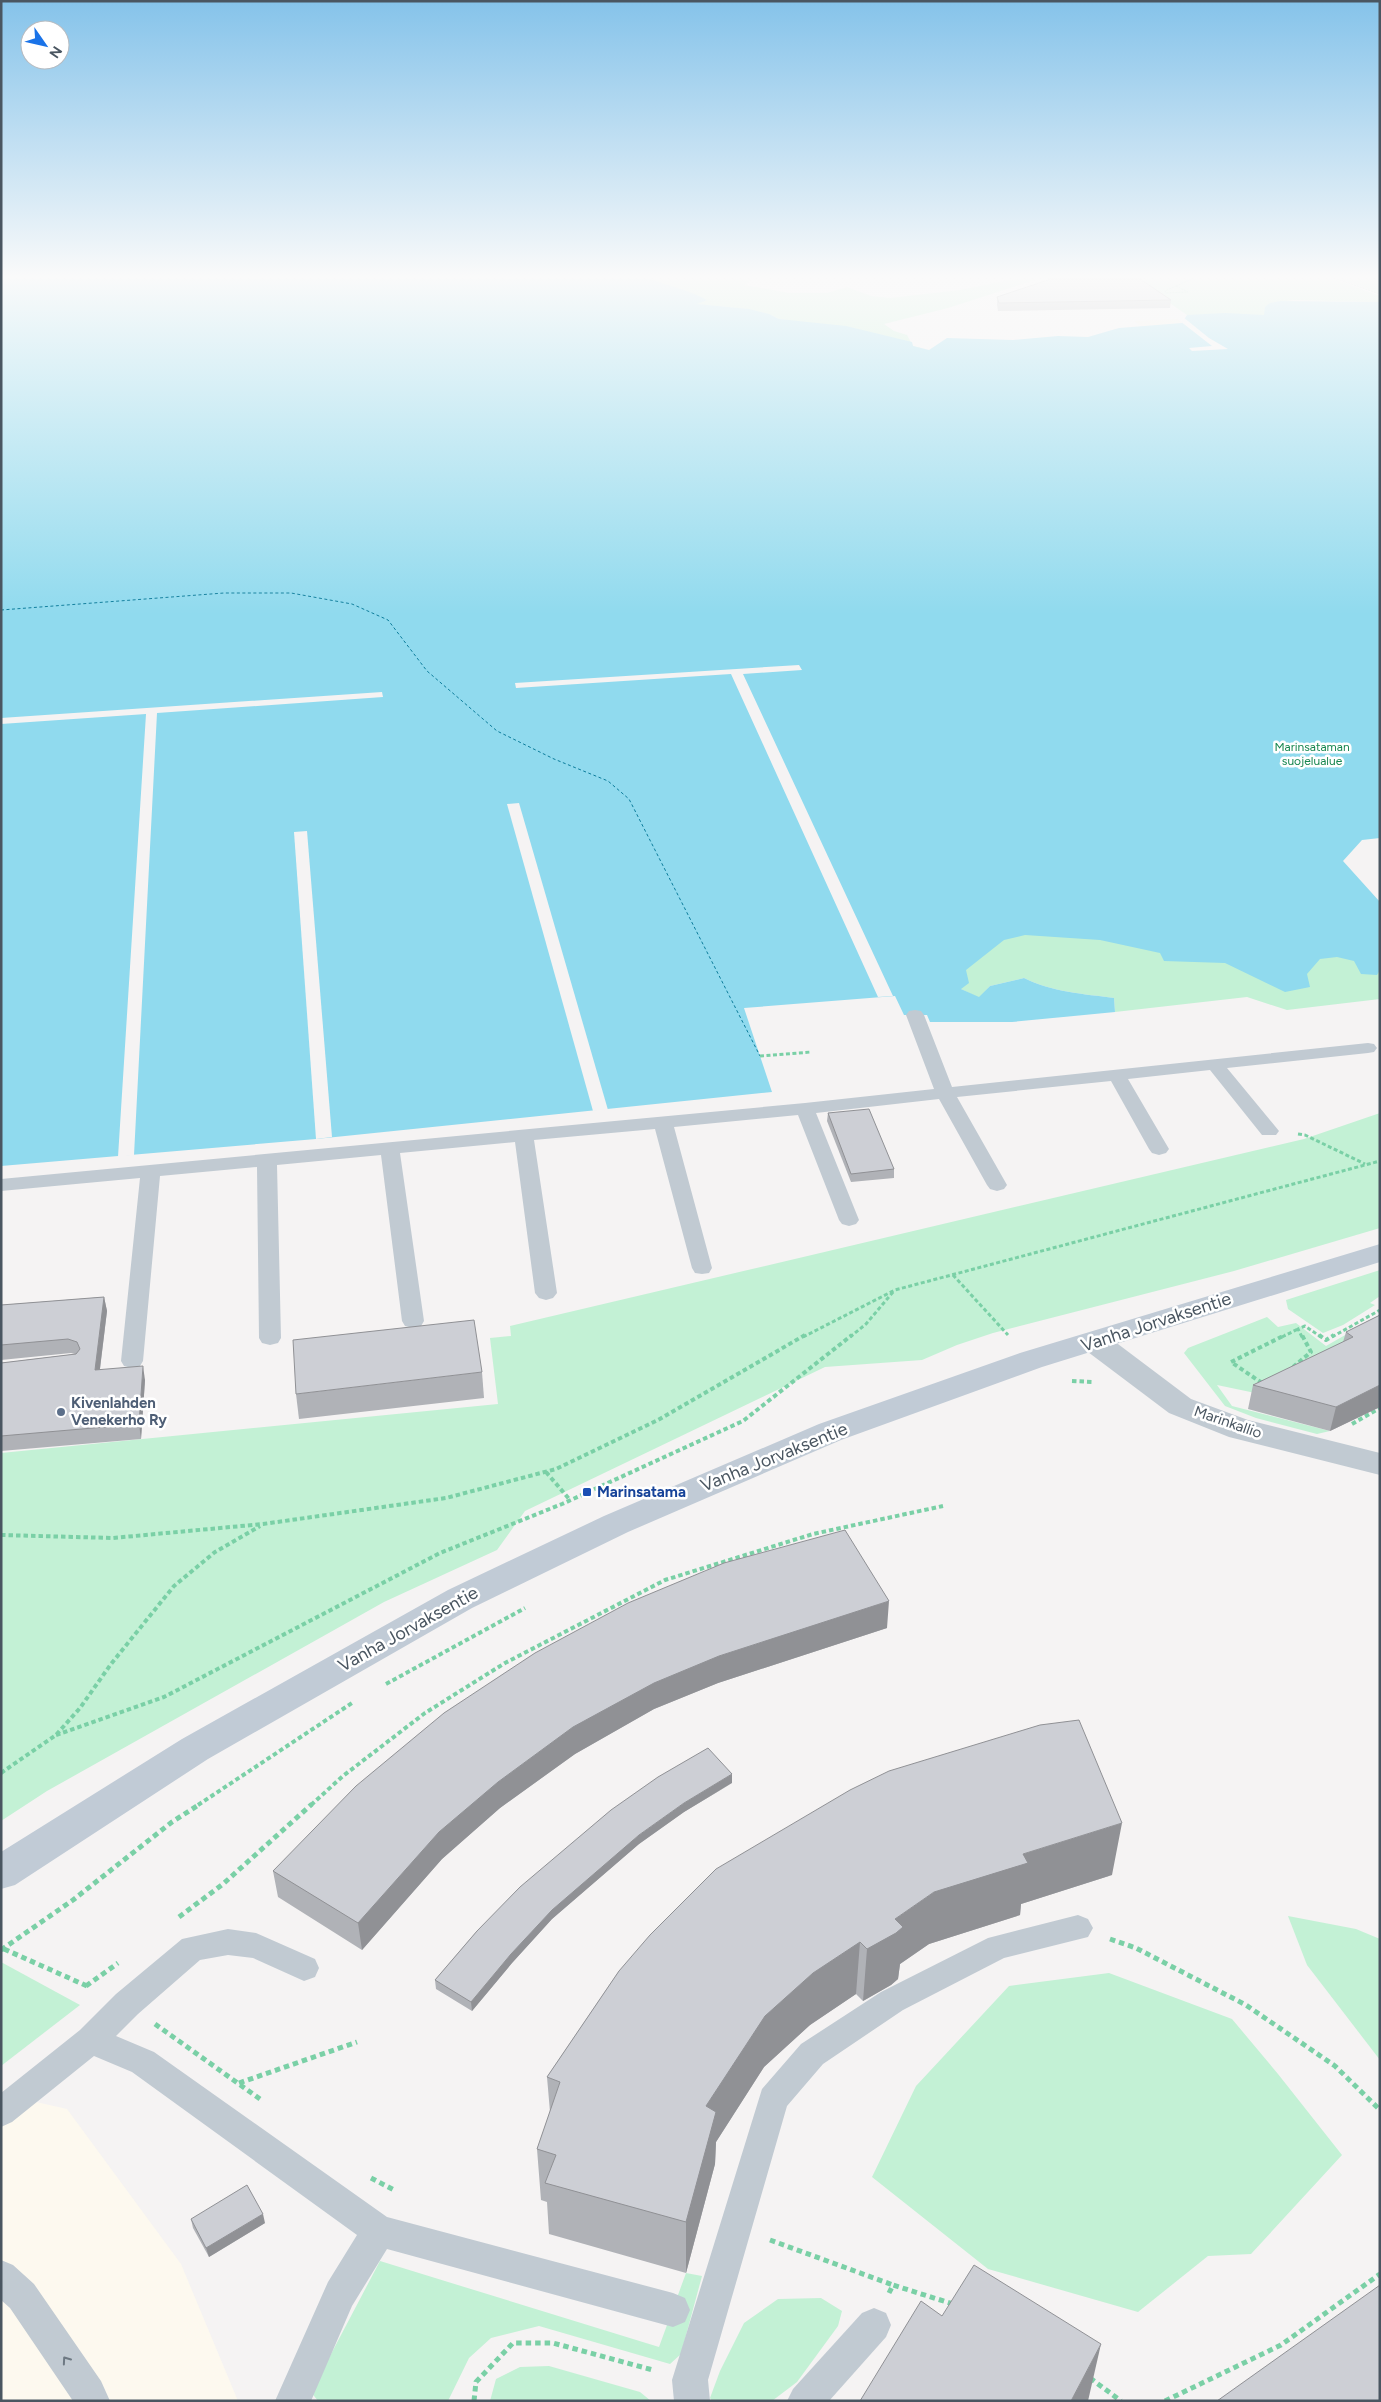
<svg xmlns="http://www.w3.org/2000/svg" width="1381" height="2402" viewBox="0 0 1381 2402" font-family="Figtree,sans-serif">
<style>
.commercial{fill:#fdf9ef}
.green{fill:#c3f1d5}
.sand{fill:#f5f0e5}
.water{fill:#90daee}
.pier{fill:#f5f3f3}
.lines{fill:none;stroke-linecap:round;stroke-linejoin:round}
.ferry{stroke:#0c7c9b;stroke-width:1;stroke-dasharray:3 2.5;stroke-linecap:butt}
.path-far3{stroke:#7ad0a6;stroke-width:1;stroke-dasharray:2 1;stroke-linecap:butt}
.path-far2{stroke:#7ad0a6;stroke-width:3;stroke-dasharray:4 2.5;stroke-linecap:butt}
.path-far1{stroke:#7ad0a6;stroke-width:4;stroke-dasharray:4.5 3;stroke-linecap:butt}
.path{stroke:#7ad0a6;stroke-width:5;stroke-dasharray:5.5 4;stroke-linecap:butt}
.service{fill:#c1cad2;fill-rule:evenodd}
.minor{fill:#c1cad2;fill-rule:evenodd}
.secondary{fill:#c1cbd6;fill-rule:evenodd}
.wall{fill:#b0b2b7}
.shaded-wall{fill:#909195}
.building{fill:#cdcfd5;stroke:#909195}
.oneway{stroke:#6e7983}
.service-dot{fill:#5c6f8a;stroke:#fff;stroke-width:2}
.transit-dot{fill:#1a4fb4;stroke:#fff;stroke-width:2}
.labels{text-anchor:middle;stroke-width:5;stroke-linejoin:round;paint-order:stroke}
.far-park-label{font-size:12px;fill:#17864f;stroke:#fff}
.service-label{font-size:15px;font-weight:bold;fill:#4e5e75;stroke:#fff;text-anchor:start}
.street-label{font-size:15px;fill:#4a5661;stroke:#fff}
.transit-label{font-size:15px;font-weight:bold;fill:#164399;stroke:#fff;text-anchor:start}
.near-street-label{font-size:18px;fill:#4a5661;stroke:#fff}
</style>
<rect width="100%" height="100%" fill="#f5f3f3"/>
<polygon class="commercial" points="1,2094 67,2109 181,2264 238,2401 1,2401"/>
<g class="green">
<path d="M587,279H752L745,285L789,293H827L847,287L871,296L890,298L960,290L1014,279H1038L948,308L884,324L894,331L907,335L913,346L929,350L779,319C754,306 723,308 695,304L706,300Z"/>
<polygon points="1135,279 1334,279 1380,296 1380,302 1294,300 1270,303 1271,316 1187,315"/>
<polygon points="1340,279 1380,279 1380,293"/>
<path d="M990,918L1311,948L1380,958V999L1287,1010L1247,997L1115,1012L1114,998C1084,994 1052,992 1024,978L990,986L979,998L961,989L950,961Z"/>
<polygon points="1380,1113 1380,1228 1234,1271 993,1333 957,1345 922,1360 825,1367 525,1511 497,1550 384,1602 47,1791 1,1821 1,1453 498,1404 490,1338 511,1336 510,1326 1304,1139"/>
<polygon points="1380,1270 1380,1296 1370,1303 1375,1305 1343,1325 1323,1333 1288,1309 1286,1300"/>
<polygon points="1380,1315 1274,1397 1217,1385 1232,1406 1330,1431 1317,1434 1256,1418 1225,1406 1184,1353 1188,1348 1267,1317 1278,1327 1296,1323 1326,1346"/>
<polygon points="1288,1916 1356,1929 1380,1939 1380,2060 1307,1965"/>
<polygon points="1,1962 80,2005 1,2066"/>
<polygon points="1109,1973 1232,2019 1278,2074 1342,2155 1251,2254 1208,2256 1138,2312 988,2269 872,2177 916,2086 1009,1986"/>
<polygon points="380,2261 659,2347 686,2273 702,2276 681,2354 670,2364 539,2326 491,2338 469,2358 448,2401 318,2401 311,2392"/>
<polygon points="821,2298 842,2311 838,2326 797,2382 772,2401 712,2401 710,2398 720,2371 744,2323 778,2299"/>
<polygon points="549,2366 640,2392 651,2401 490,2401 496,2379 520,2367"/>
</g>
<polygon class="sand" points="1177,319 1183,323 1143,327 1134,321"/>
<path class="water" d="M1,279H650C669,286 689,290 707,300L697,304L749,309L769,314L779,319L846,326L912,342L913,346L929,350L947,338L1013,340L1058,336L1088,337L1119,328L1182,323L1187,315L1225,313L1264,315L1265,307L1270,303L1280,301L1380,302V838L1362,840L1343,861L1380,902V970L1377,975L1361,974L1354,961L1337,957L1320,959L1307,974L1310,987L1285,992L1225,963L1164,961L1160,953L1100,940L1025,935L1004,940L966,970L969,983L961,989L979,997L990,986L1024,978C1052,992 1084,994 1114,998L1115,1012L1012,1022H930L927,1015H904L895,996L744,1008L772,1092L316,1139L1,1166Z"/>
<g class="pier">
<polygon points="1183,317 1209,338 1228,349 1192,351 1189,348 1212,346 1180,321"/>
<polygon points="799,665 802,670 743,674 893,996 878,997 731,674 516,688 515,683"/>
<polygon points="382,692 383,697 157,713 134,1155 118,1157 146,714 1,724 1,718"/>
<polygon points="519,803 608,1110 593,1111 507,804"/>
<polygon points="307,831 332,1137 316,1139 294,832"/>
</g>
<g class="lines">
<polyline class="ferry" points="1,610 224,593 291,593 352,604 388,620 427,671 497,731 554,759 608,781 629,799 760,1056"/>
<g class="path-far3">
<polyline points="1337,279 1380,294"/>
<polygon points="1176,286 1188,292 1166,293 1165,291"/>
<polyline points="1176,286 1192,279"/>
</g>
<g class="path-far2">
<polyline points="760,1056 811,1052"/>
<polyline points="1298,1134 1305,1135 1365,1164"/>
<polyline points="953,1275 1008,1335"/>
<polyline points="803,1337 895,1290 1380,1161"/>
<polyline points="850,1337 866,1324 893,1292"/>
<polyline points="1282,1337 1298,1329"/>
<polyline points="1302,1337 1298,1329 1305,1326 1321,1337"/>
<polyline points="1332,1337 1380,1310"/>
</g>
<g class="path-far1">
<polyline points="1319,1335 1326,1340 1334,1335"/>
<polyline points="1293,1367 1311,1352 1302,1335"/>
<polyline points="1072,1381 1093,1382"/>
<polyline points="1262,1383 1231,1362 1285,1335"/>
<polyline points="1352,1424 1380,1408"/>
<polyline points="546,1472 570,1500"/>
<polyline points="1,1535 113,1538 263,1524 446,1498 556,1469 658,1420 805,1335"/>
<polyline points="386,1684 525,1608"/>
<polyline points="56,1735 164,1697 440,1553 562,1504 743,1421 852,1335"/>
<polyline points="1,1773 56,1735 80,1708 111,1664 174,1586 215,1552 260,1526"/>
<polyline points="198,1805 352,1703"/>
<polyline points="311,1805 343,1776 425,1713 505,1663 665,1580 813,1534 943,1506"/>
</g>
<g class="path">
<polyline points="179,1917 223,1884 312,1804"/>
<polyline points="1110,1939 1136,1948 1246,2005 1335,2066 1380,2110"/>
<polyline points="4,1949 87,1986"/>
<polyline points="1,1950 73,1900 172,1822 200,1804"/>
<polyline points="86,1986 118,1963"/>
<polyline points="155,2024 260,2099"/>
<polyline points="239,2083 357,2042"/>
<polyline points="371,2178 394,2190"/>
<polyline points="770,2240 893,2285"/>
<polyline points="889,2293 893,2285 953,2304"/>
<polyline points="1090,2378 1121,2401"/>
<polyline points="474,2401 476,2382 513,2343 553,2343 653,2370"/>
<polyline points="1165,2401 1281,2345 1380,2274"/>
</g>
<g class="service">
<polygon points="915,1010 921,1011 924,1015 952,1087 1368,1043 1374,1044 1377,1048 1374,1052 1368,1053 1227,1068 1279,1131 1276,1135 1262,1135 1210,1070 1128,1079 1169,1149 1166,1153 1159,1155 1152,1153 1149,1149 1111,1081 957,1097 1007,1185 1004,1189 997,1191 990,1189 987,1185 939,1099 816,1113 859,1220 856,1224 849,1226 842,1224 839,1220 798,1115 674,1127 712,1268 709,1273 702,1274 695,1273 692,1268 655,1129 534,1140 557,1293 553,1298 546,1300 539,1298 535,1293 515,1142 400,1153 424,1321 421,1326 413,1328 405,1326 402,1321 381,1155 277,1165 281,1338 278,1343 270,1345 262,1343 259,1338 257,1167 160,1176 143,1361 140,1366 132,1368 124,1366 121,1361 140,1178 1,1191 1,1179 805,1103 934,1089 906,1015 909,1011"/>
<polygon points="1078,1915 1088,1919 1093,1928 1088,1937 1004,1958 903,2010 823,2064 787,2106 708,2380 710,2401 674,2401 672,2380 762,2089 801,2044 881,1992 988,1938"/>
<polygon points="228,1929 256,1933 315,1959 319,1968 315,1977 304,1981 253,1958 228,1955 200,1960 138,2014 116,2036 154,2052 387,2217 673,2293 685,2298 690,2310 685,2322 673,2327 387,2249 352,2306 311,2401 275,2401 328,2282 357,2235 132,2072 94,2056 12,2122 1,2127 1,2093 80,2030 116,1994 182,1939"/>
<polygon points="1,2260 13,2265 34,2284 101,2381 110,2401 73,2401 10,2308 1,2300"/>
<polygon points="874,2308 886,2313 891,2325 886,2337 829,2401 787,2401 793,2389 862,2313"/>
</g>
<polygon class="minor" points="1095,1332 1106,1335 1191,1399 1248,1420 1380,1453 1380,1475 1229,1437 1169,1413 1084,1349 1080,1342 1084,1335"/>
<polygon class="secondary" points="1380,1244 1380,1262 1042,1367 841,1440 628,1532 472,1608 208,1759 15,1885 1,1889 1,1852 182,1739 448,1590 604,1516 819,1424 1020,1353"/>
</g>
<g class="wall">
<polygon points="997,297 1171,300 1170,308 998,311 997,305"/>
<polygon points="828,1113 894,1169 894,1178 851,1182 827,1121"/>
<polygon points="104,1297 107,1311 100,1369 145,1380 141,1439 1,1451 1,1363 75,1354 71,1353 1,1360 1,1305"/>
<polygon points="1380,1315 1380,1407 1330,1431 1248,1409 1253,1385 1343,1342 1346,1332"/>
<polygon points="482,1372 484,1398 299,1419 296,1394"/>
<polygon points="845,1530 887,1628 718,1683 654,1709 575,1754 500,1808 442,1859 362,1950 278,1897 273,1871"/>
<polygon points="732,1783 684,1812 639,1844 552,1919 512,1963 472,2011 436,1989 435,1980 477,1931"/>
<polygon points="1112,1875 1021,1904 1020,1915 929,1944 900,1964 898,1979 891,1985 863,2001 856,1994 810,2025 764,2067 716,2142 715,2164 686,2273 549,2234 547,2202 541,2200 537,2149 550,2112 547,2077 619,1971"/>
<polygon points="191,2219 265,2223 209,2257 193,2228"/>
</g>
<g class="shaded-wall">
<polygon points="104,1297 107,1311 98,1384 95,1370"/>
<polygon points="143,1366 145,1380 141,1439 139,1424"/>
<polygon points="1380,1385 1380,1407 1330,1431 1336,1407"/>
<polygon points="889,1601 887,1628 718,1683 654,1709 575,1754 500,1808 442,1859 362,1950 358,1923 439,1832 498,1782 573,1727 654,1683 719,1656"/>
<polygon points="732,1774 732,1783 684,1812 639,1844 552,1919 512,1963 472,2011 471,2002 511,1954 552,1910 639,1835 684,1803"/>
<polygon points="1122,1823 1112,1875 1021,1904 1020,1915 929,1944 900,1964 898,1979 891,1985 863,2001 867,1949 895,1919 934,1892 1023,1854"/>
<polygon points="860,1942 856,1994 810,2025 764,2067 716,2142 715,2164 686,2273 686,2222 706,2106 765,2016 813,1973"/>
<polygon points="263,2214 265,2223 209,2257 206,2248"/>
<polygon points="1101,2344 1088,2401 1071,2401"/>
</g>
<g class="building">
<polygon points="1051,279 1140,279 1171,300 999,303 997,297"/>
<polygon points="869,1109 894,1169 851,1174 828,1113"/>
<polygon points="104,1297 95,1370 143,1366 139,1424 1,1436 1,1363 76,1354 80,1349 77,1342 68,1339 1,1345 1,1305"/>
<polygon points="1380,1315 1380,1385 1336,1407 1253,1385 1353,1337 1346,1332"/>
<polygon points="474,1320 482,1372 296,1394 293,1340"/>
<polygon points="845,1530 889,1601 719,1656 654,1683 573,1727 498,1782 439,1832 358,1923 273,1871 356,1786 444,1713 535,1653 628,1603 724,1563"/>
<polygon points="1079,1720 1122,1823 1023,1854 1028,1863 934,1892 895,1919 903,1927 896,1933 867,1949 860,1942 813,1973 765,2016 706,2106 716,2112 686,2222 545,2183 556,2155 537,2149 560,2082 547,2077 619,1971 650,1935 716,1869 850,1790 889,1771 1040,1725"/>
<polygon points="708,1748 732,1774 684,1803 639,1835 552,1910 511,1954 471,2002 435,1980 477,1931 520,1887 611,1810 658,1777"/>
<polygon points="247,2185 263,2214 206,2248 191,2219"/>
<polygon points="974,2265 1101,2344 1071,2401 860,2401 921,2301 942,2316"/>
<polygon points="1380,2285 1380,2401 1217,2401"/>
</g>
<defs><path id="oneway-chevron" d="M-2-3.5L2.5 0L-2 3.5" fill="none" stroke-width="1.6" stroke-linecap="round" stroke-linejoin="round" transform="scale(1.25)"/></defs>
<use class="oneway" href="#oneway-chevron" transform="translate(66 2360) rotate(-125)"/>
<linearGradient id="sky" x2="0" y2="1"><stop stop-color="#85c3ea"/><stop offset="0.45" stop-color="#fafafa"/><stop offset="1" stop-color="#fafafa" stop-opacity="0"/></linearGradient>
<rect width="1381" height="615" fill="url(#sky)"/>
<circle class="service-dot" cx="61" cy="1412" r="5"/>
<rect class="transit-dot" x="582" y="1487" width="10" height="10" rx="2.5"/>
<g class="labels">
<g class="far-park-label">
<text x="1312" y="751">Marinsataman<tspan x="1312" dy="14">suojelualue</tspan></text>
</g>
<g class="service-label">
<text x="71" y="1408">Kivenlahden<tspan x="71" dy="17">Venekerho Ry</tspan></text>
</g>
<g class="street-label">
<text transform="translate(1228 1422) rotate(19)" y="5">Marinkallio</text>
</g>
<g class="transit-label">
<text x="597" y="1497">Marinsatama</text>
</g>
<g class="near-street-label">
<text transform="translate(1156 1322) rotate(-18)" y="6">Vanha Jorvaksentie</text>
<text transform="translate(774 1457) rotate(-22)" y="6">Vanha Jorvaksentie</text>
<text transform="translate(408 1629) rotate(-29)" y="6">Vanha Jorvaksentie</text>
</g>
</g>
<rect width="1381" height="2402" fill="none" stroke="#4a5661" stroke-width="5"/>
<g transform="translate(45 45) rotate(124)"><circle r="24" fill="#ffffff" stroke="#b7bbc0"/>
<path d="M0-4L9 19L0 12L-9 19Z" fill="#1a73e8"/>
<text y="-8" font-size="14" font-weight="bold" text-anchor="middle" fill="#4a5661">N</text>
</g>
</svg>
